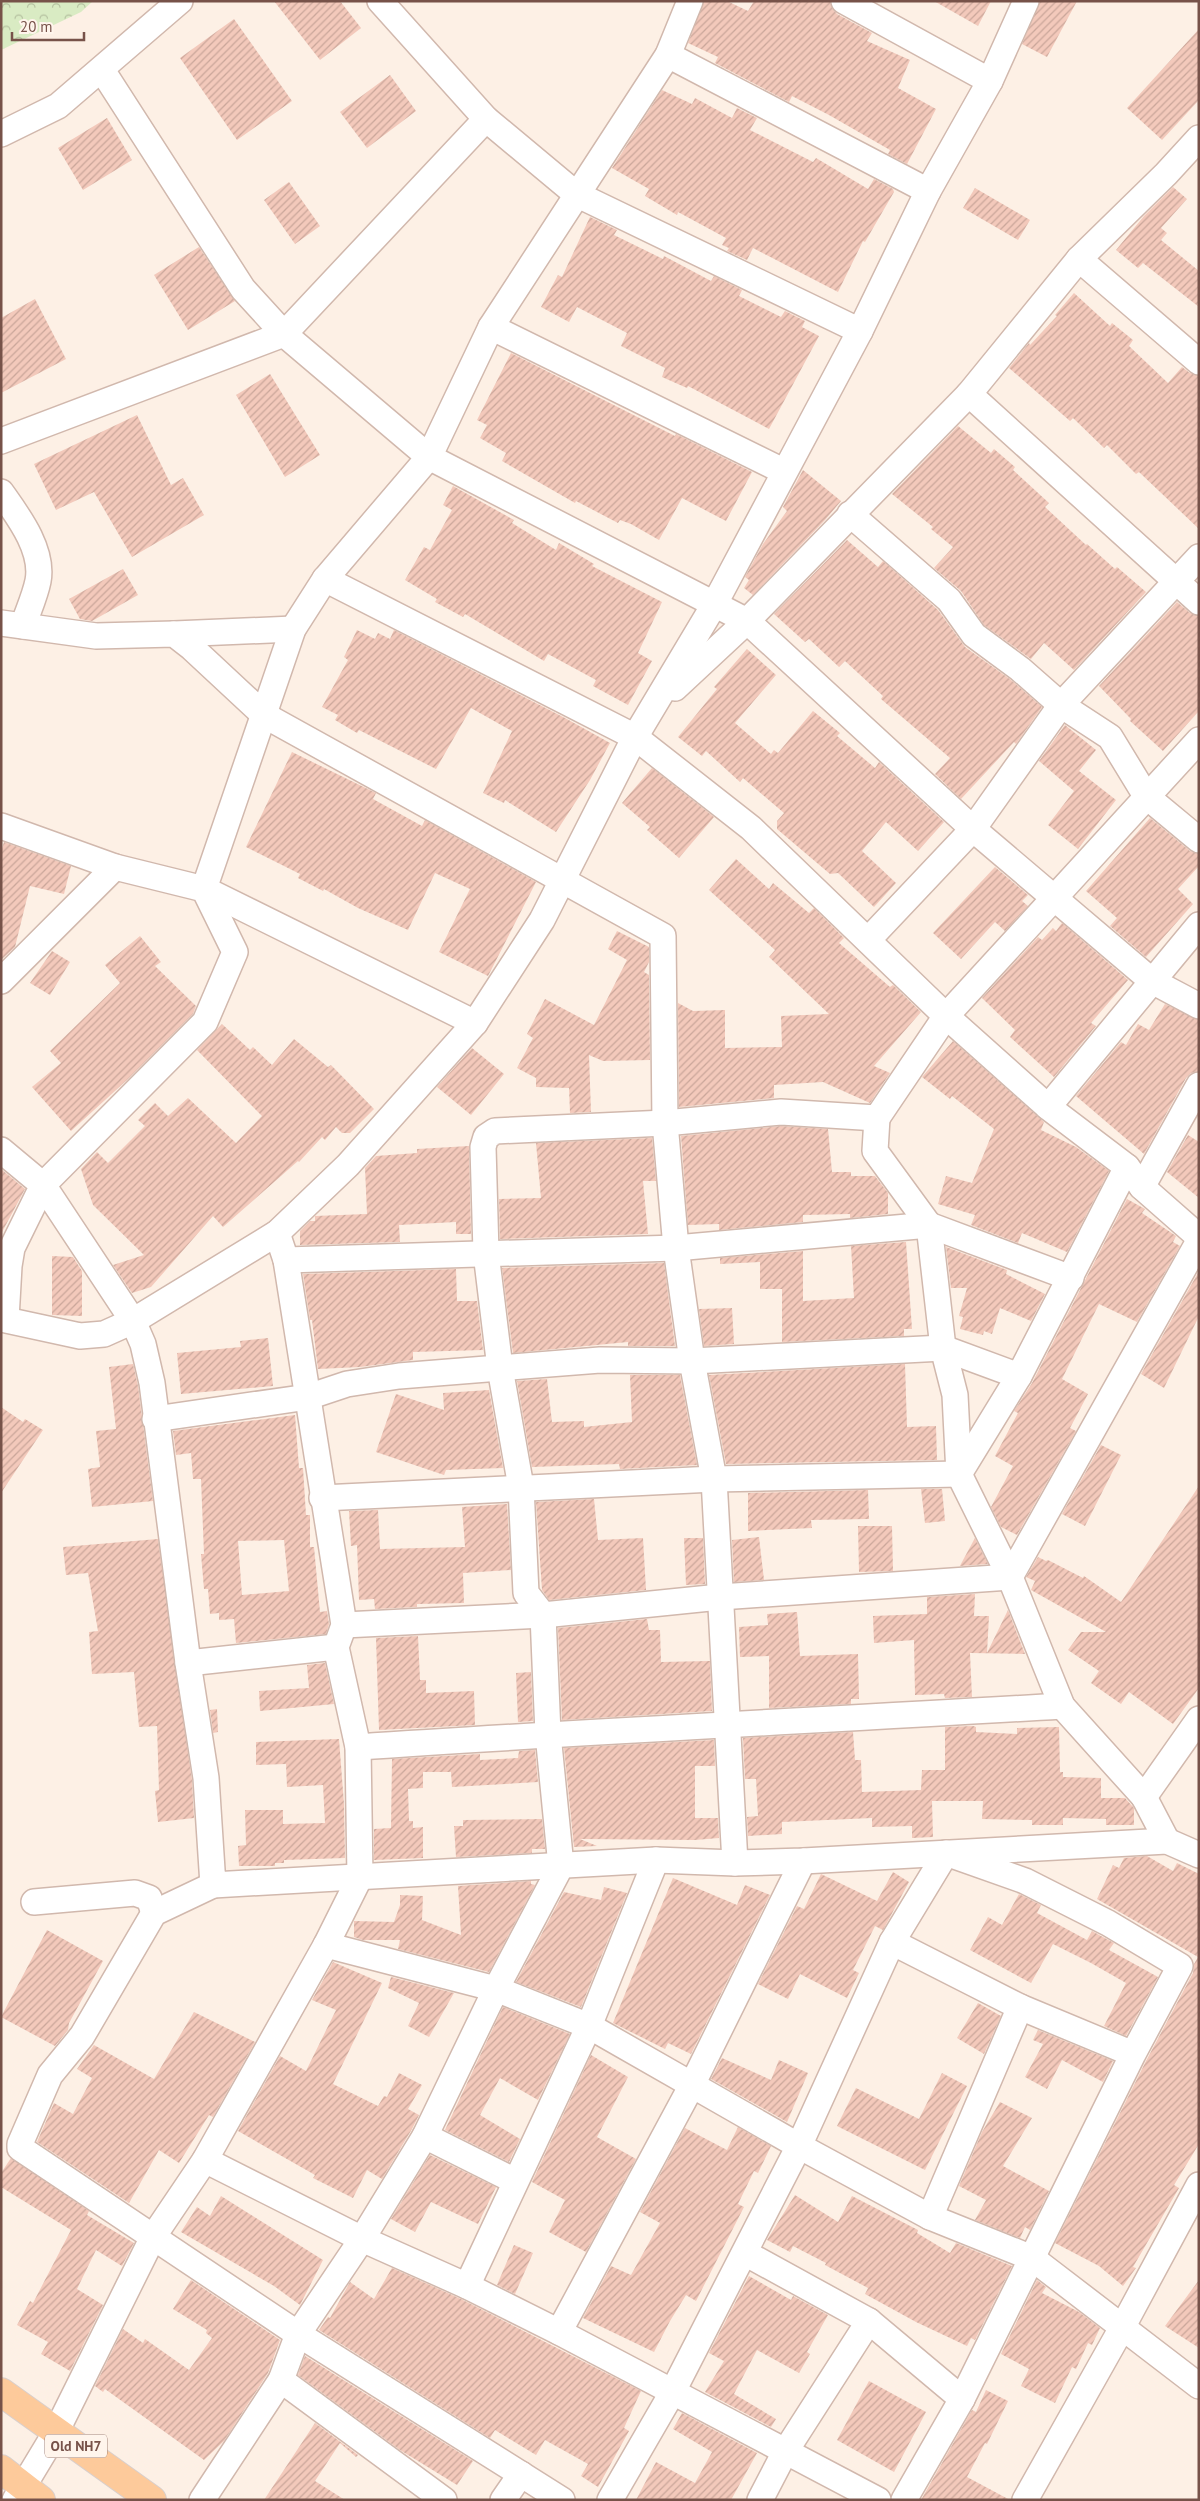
<svg xmlns="http://www.w3.org/2000/svg" width="1200" height="2501" viewBox="0 0 1200 2501" font-family="'PT Sans',sans-serif">
<style>
.park{fill:url(#park-crowns)}
.building{fill:url(#building-hatch);fill-rule:evenodd}
.lines{fill:none;stroke-linecap:round;stroke-linejoin:round}
.street-casing{stroke:#d1b8ad;stroke-width:28}
.primary-casing{stroke:#d9cfcc;stroke-width:30}
.street{stroke:#fff;stroke-width:25}
.primary{stroke:#fdca9b;stroke-width:28}
.labels{text-anchor:middle;stroke-width:4;stroke-linejoin:round;paint-order:stroke}
.shield{fill:#fff5ec;stroke:#a0837a;stroke-width:1}
.shield-label{font-size:14px;font-weight:bold;fill:#775249}
</style>
<defs>
<pattern id="park-crowns" width="20" height="18" patternUnits="userSpaceOnUse" patternTransform="scale(1.25)"><rect width="20" height="18" fill="#d9ebc3"/><path d="M2 6a3 3 0 1 1 6 0M12 15a3 3 0 1 1 6 0" fill="none" stroke="#b5c1a0"/></pattern>
<pattern id="building-hatch" width="6" height="6" patternUnits="userSpaceOnUse" patternTransform="scale(1.25)"><rect width="6" height="6" fill="#f3c9bb"/><path d="M-1 1l2-2M0 6l6-6M5 7l2-2" fill="none" stroke="#caa69a"/></pattern>
</defs>
<rect width="100%" height="100%" fill="#fdf0e5"/>
<polygon class="park" points="1,1 93,1 81,12 1,50"/>
<g class="building">
<polygon points="274,1 340,1 361,28 320,60"/>
<polygon points="704,1 727,1 748,11 754,1 830,1 832,8 837,14 872,33 867,41 910,60 898,88 936,109 907,164 888,154 890,150 829,115 792,96 789,102 715,63 718,57 688,43"/>
<polygon points="934,1 991,1 978,26"/>
<polygon points="1040,1 1077,1 1047,57 1022,44"/>
<polygon points="234,19 292,101 237,140 180,58"/>
<polygon points="1199,29 1199,100 1162,140 1127,108"/>
<polygon points="390,75 416,111 367,148 340,112"/>
<polygon points="662,90 692,104 695,98 732,118 737,108 757,118 750,130 813,162 816,158 868,189 874,179 893,189 894,192 865,242 863,241 838,292 753,248 747,260 727,251 729,248 722,245 726,238 678,212 677,215 645,196 649,189 612,168"/>
<polygon points="107,118 132,160 83,190 58,148"/>
<polygon points="289,182 320,226 295,244 264,200"/>
<polygon points="1173,187 1187,199 1161,228 1167,233 1161,240 1199,271 1199,307 1143,263 1138,268 1116,250 1144,216"/>
<polygon points="975,188 1030,220 1018,240 963,208"/>
<polygon points="590,217 617,230 614,235 663,259 664,256 711,281 714,276 742,290 739,296 781,317 785,311 805,321 802,327 819,336 769,429 688,386 687,388 662,377 665,368 621,346 627,333 577,307 569,322 541,307 558,275 562,277"/>
<polygon points="199,247 235,301 188,330 154,275"/>
<polygon points="1074,293 1110,326 1112,323 1133,340 1129,346 1168,383 1182,367 1190,373 1199,376 1199,529 1139,472 1136,474 1107,445 1104,448 1073,418 1070,421 1009,368 1029,343 1030,345 1057,316 1055,315"/>
<polygon points="35,299 66,359 1,393 1,318"/>
<polygon points="511,353 675,436 676,434 752,472 726,521 682,498 659,540 631,524 620,520 618,523 576,501 575,503 502,461 506,453 480,438 487,425 477,420"/>
<polygon points="270,374 320,455 285,477 236,395"/>
<polygon points="137,415 171,485 183,478 204,515 132,557 94,492 56,510 34,464"/>
<polygon points="958,426 991,453 994,449 1015,467 1013,470 1049,503 1045,507 1086,545 1087,544 1115,569 1117,567 1146,592 1074,670 1044,643 1031,659 984,625 961,591 934,568 953,547 931,529 933,527 892,494"/>
<polygon points="803,470 841,501 825,520 753,595 744,588 749,580 745,577 763,544 787,511 783,507"/>
<polygon points="453,486 514,520 512,523 556,550 559,543 594,564 592,566 662,602 638,653 652,661 628,705 593,686 596,680 548,654 544,661 465,614 463,617 435,602 437,599 405,580 424,547 430,550 452,510 443,505"/>
<polygon points="847,540 878,567 883,561 938,610 965,647 1011,680 1042,707 1016,744 1014,742 961,799 935,774 950,758 881,699 883,696 845,661 839,667 809,639 805,642 774,614"/>
<polygon points="123,569 138,595 92,621 80,619 69,599"/>
<polygon points="1177,602 1190,613 1199,616 1199,711 1163,751 1130,721 1131,719 1099,686"/>
<polygon points="357,630 375,639 378,633 390,639 394,630 565,718 610,743 590,780 556,832 505,800 504,803 483,793 512,731 471,708 436,769 359,730 357,733 335,720 338,715 322,707 348,660 344,657"/>
<polygon points="747,649 776,675 735,723 771,754 774,750 778,753 813,711 840,733 837,736 875,768 879,762 944,822 918,851 886,822 862,851 896,883 874,907 838,873 830,874 777,829 777,821 784,813 743,778 740,782 706,751 702,756 678,737 717,689 714,687"/>
<polygon points="1065,725 1096,750 1079,771 1116,800 1078,849 1048,825 1074,791 1039,761"/>
<polygon points="292,752 376,793 373,799 422,826 425,820 536,882 488,976 439,952 470,889 435,873 408,930 358,908 324,889 323,891 298,878 300,874 246,847"/>
<polygon points="652,768 714,817 679,858 647,830 650,827 622,803"/>
<polygon points="1150,818 1190,851 1199,854 1199,866 1178,889 1193,904 1146,957 1110,926 1117,918 1086,891"/>
<polygon points="4,842 71,866 64,894 30,886 15,947 1,960 1,852"/>
<polygon points="736,859 769,889 773,883 809,913 814,908 844,938 839,943 890,987 893,985 921,1012 874,1066 890,1073 870,1103 823,1082 774,1085 774,1098 679,1107 678,1003 693,1011 725,1010 725,1048 782,1047 781,1016 829,1014 769,957 775,950 709,890"/>
<polygon points="995,867 1028,895 1022,901 1028,906 1005,931 995,922 961,959 933,933"/>
<polygon points="1062,923 1128,980 1091,1023 1096,1026 1054,1077 1010,1037 1015,1030 982,998 1038,937 1042,940 1053,928 1056,931"/>
<polygon points="617,931 649,947 649,962 644,972 649,975 650,1060 603,1061 589,1055 591,1112 570,1113 569,1088 536,1087 536,1078 517,1068 533,1038 527,1034 545,999 594,1025 627,960 608,949"/>
<polygon points="140,936 161,962 155,966 196,1006 193,1014 127,1080 71,1131 32,1087 61,1063 50,1051 120,983 105,965"/>
<polygon points="52,951 70,962 50,995 30,983"/>
<polygon points="1165,1004 1199,1020 1199,1071 1191,1073 1186,1078 1144,1154 1076,1096 1121,1042 1126,1045 1138,1024 1149,1030"/>
<polygon points="222,1024 250,1050 253,1047 272,1065 294,1039 328,1067 331,1065 374,1109 350,1133 342,1133 336,1127 325,1140 322,1137 299,1162 298,1161 223,1227 213,1216 151,1287 132,1293 113,1265 144,1255 93,1205 81,1169 97,1152 108,1163 145,1126 138,1120 155,1103 168,1116 188,1098 236,1143 262,1116 197,1050"/>
<polygon points="953,1041 1044,1122 1041,1130 1076,1147 1109,1171 1067,1252 1022,1233 1018,1243 971,1225 975,1215 938,1204 946,1176 972,1183 994,1129 952,1096 950,1099 922,1077"/>
<polygon points="472,1048 504,1074 471,1115 437,1087"/>
<polygon points="781,1126 828,1129 832,1172 851,1172 851,1176 875,1176 888,1193 888,1214 850,1218 850,1214 803,1215 803,1222 719,1230 719,1224 688,1225 681,1136"/>
<polygon points="1188,1135 1199,1142 1199,1198 1167,1172"/>
<polygon points="652,1138 656,1181 643,1181 648,1234 500,1239 499,1199 541,1198 536,1143"/>
<polygon points="469,1146 471,1234 456,1234 456,1222 399,1225 400,1242 300,1245 300,1231 310,1221 315,1221 315,1216 367,1214 365,1168 376,1156 417,1153 417,1149"/>
<polygon points="1,1169 25,1189 1,1234"/>
<polygon points="1127,1199 1145,1209 1142,1213 1176,1236 1173,1242 1180,1246 1137,1322 1099,1304 1062,1379 1088,1394 1070,1428 1076,1431 1017,1535 1001,1527 991,1507 1013,1466 995,1456 1018,1413 1014,1411 1032,1383"/>
<polygon points="906,1242 912,1329 904,1329 904,1336 782,1342 782,1289 760,1289 760,1262 720,1264 720,1258 803,1251 803,1301 854,1298 851,1246"/>
<polygon points="946,1247 1007,1270 1006,1274 1045,1294 1031,1321 1000,1308 992,1334 984,1331 983,1335 960,1329 963,1317 959,1316 967,1288 951,1288"/>
<polygon points="52,1256 73,1257 82,1271 82,1316 52,1315"/>
<polygon points="664,1263 675,1346 628,1346 628,1342 513,1353 502,1268"/>
<polygon points="456,1269 457,1301 477,1301 483,1350 413,1352 413,1360 360,1367 318,1369 312,1320 310,1320 303,1274"/>
<polygon points="1199,1271 1199,1316 1164,1388 1141,1374"/>
<polygon points="732,1308 734,1344 704,1346 699,1309"/>
<polygon points="268,1338 273,1386 181,1394 177,1353 241,1347 240,1341"/>
<polygon points="133,1364 138,1386 153,1501 92,1507 88,1469 100,1467 96,1431 116,1429 109,1367"/>
<polygon points="905,1364 907,1427 936,1426 937,1460 726,1464 709,1375"/>
<polygon points="630,1375 680,1375 697,1465 620,1469 619,1464 532,1467 517,1381 547,1379 552,1422 584,1421 584,1427 632,1422"/>
<polygon points="489,1390 503,1468 446,1470 444,1475 376,1452 396,1394 444,1410 443,1393"/>
<polygon points="1,1407 23,1422 25,1419 43,1430 1,1493"/>
<path d="M295,1415L299,1468H303L306,1515H310V1547H314L320,1612L327,1611L329,1624L326,1634L236,1643L234,1619L219,1620V1613L210,1614L208,1589H204L201,1554H204L201,1479H193L191,1453L176,1455L173,1431ZM284,1540L289,1591L242,1595L238,1541Z"/>
<polygon points="1101,1445 1121,1455 1085,1526 1062,1514"/>
<polygon points="1199,1486 1199,1688 1173,1724 1129,1692 1121,1704 1091,1683 1099,1671 1068,1650 1081,1632 1106,1632 1031,1590 1035,1581 1026,1577 1038,1557 1046,1561 1048,1560 1083,1578 1084,1576 1121,1602"/>
<polygon points="942,1489 945,1521 925,1523 921,1489"/>
<polygon points="868,1490 869,1519 811,1520 812,1528 748,1531 748,1493"/>
<polygon points="594,1499 598,1540 643,1538 646,1590 549,1600 542,1590 536,1502"/>
<polygon points="507,1504 511,1570 463,1573 464,1603 417,1604 417,1607 375,1609 374,1599 359,1600 357,1545 351,1546 349,1511 378,1510 380,1549 465,1547 462,1507"/>
<polygon points="858,1526 892,1526 893,1571 859,1572"/>
<polygon points="759,1537 764,1580 734,1582 732,1540"/>
<polygon points="684,1538 703,1538 705,1584 686,1585"/>
<polygon points="975,1538 988,1564 960,1566 962,1562"/>
<polygon points="158,1539 192,1780 194,1818 158,1822 155,1791 159,1790 157,1726 139,1727 134,1672 92,1674 89,1632 98,1631 88,1573 66,1575 63,1547"/>
<polygon points="975,1594 974,1616 989,1616 987,1653 1008,1610 1025,1654 970,1653 972,1697 945,1698 944,1694 915,1695 914,1640 874,1643 873,1616 927,1614 927,1597"/>
<polygon points="797,1612 800,1656 858,1654 859,1699 851,1699 851,1704 769,1708 769,1656 740,1657 739,1627 768,1625 767,1614"/>
<polygon points="647,1619 649,1630 660,1630 661,1662 710,1661 712,1711 562,1720 558,1628"/>
<polygon points="418,1636 420,1680 426,1680 426,1693 474,1691 475,1725 379,1730 376,1638"/>
<polygon points="325,1663 334,1704 260,1711 259,1691 309,1688 307,1665"/>
<polygon points="531,1672 533,1721 518,1722 516,1673"/>
<polygon points="217,1709 218,1732 213,1733 210,1710"/>
<polygon points="973,1726 976,1727 976,1732 1017,1734 1017,1728 1059,1727 1060,1772 1063,1772 1063,1777 1101,1778 1101,1798 1125,1798 1134,1808 1134,1825 1106,1825 1106,1819 1063,1818 1063,1825 1032,1825 1032,1820 982,1819 983,1801 932,1801 933,1837 912,1838 912,1826 872,1827 872,1818 782,1822 782,1834 748,1836 747,1817 758,1816 756,1779 745,1779 743,1738 853,1732 855,1760 861,1760 862,1792 921,1790 922,1770 945,1770 945,1727"/>
<polygon points="339,1739 344,1804 345,1858 284,1860 284,1863 275,1863 275,1866 239,1866 238,1846 246,1845 245,1810 283,1810 283,1824 325,1823 323,1785 287,1787 286,1764 256,1765 256,1742"/>
<polygon points="714,1740 715,1766 695,1766 695,1818 718,1818 719,1838 695,1840 580,1839 597,1846 574,1847 564,1748"/>
<polygon points="535,1750 538,1782 452,1787 451,1772 423,1772 423,1788 408,1789 409,1821 413,1821 413,1828 423,1827 423,1858 374,1860 374,1829 391,1828 392,1759 480,1754 480,1760 518,1758 519,1751"/>
<polygon points="542,1819 545,1849 532,1849 532,1853 456,1857 454,1826 463,1826 463,1820"/>
<polygon points="1147,1856 1173,1871 1177,1863 1199,1874 1199,2144 1174,2185 1179,2188 1133,2267 1136,2268 1123,2286 1099,2266 1055,2243 1146,2061 1193,1973 1194,1964 1198,1957 1097,1899 1113,1865 1119,1868 1124,1858"/>
<polygon points="893,1872 909,1882 883,1930 875,1926 853,1970 859,1973 847,1998 800,1974 788,1999 758,1984 797,1906 804,1909 821,1874 877,1901"/>
<polygon points="673,1878 737,1905 745,1885 770,1895 691,2054 668,2043 665,2049 613,2023"/>
<polygon points="531,1881 531,1884 535,1885 489,1972 398,1949 400,1940 363,1940 354,1937 354,1921 394,1922 400,1905 400,1895 423,1896 422,1920 461,1935 458,1886"/>
<polygon points="604,1887 627,1893 581,2007 516,1982 564,1892 601,1900"/>
<polygon points="1019,1894 1041,1905 1037,1913 1087,1940 1092,1931 1101,1936 1114,1943 1109,1950 1158,1977 1126,2036 1104,2026 1126,1983 1091,1963 1053,1944 1031,1983 970,1950 988,1917 1002,1925"/>
<polygon points="47,1930 103,1961 69,2023 68,2030 55,2046 1,2017"/>
<polygon points="333,1962 382,1983 333,2084 378,2106 384,2096 387,2097 399,2073 422,2085 408,2109 419,2115 412,2129 382,2179 367,2170 353,2198 313,2178 315,2175 238,2131 280,2056 306,2071 336,2010 312,2000"/>
<polygon points="391,1977 454,1993 429,2037 408,2026 419,2003 388,1988"/>
<polygon points="978,2003 1001,2016 984,2054 957,2038"/>
<polygon points="503,2007 570,2034 538,2100 500,2078 480,2115 520,2139 509,2162 445,2130"/>
<polygon points="194,2012 255,2042 213,2117 209,2115 179,2163 159,2150 129,2203 37,2142 54,2103 73,2114 92,2078 77,2069 94,2045 154,2079"/>
<polygon points="1038,2030 1113,2061 1103,2082 1062,2060 1047,2089 1025,2077 1043,2044 1033,2040"/>
<polygon points="591,2055 628,2077 597,2137 636,2159 586,2252 549,2232 565,2200 532,2182"/>
<polygon points="722,2058 771,2080 779,2060 808,2073 787,2122 711,2079"/>
<polygon points="942,2073 967,2086 925,2170 837,2126 856,2088 919,2119"/>
<polygon points="1000,2102 1032,2118 1003,2166 1049,2191 1030,2230 1025,2227 1020,2238 975,2220 986,2200 959,2186 982,2132"/>
<polygon points="738,2127 771,2146 758,2173 754,2171 738,2204 744,2207 696,2301 686,2295 670,2321 654,2352 583,2318 611,2266 631,2275 660,2223 640,2212 685,2128 727,2150"/>
<polygon points="430,2155 496,2187 478,2224 431,2202 415,2232 391,2219"/>
<polygon points="11,2158 89,2211 87,2215 134,2243 122,2266 96,2250 77,2289 103,2305 70,2371 41,2354 48,2342 17,2325 30,2301 33,2303 71,2230 1,2187 1,2173"/>
<polygon points="795,2195 838,2222 852,2196 918,2230 917,2233 950,2253 956,2243 1012,2266 975,2340 971,2338 967,2346 916,2322 865,2294 868,2288 825,2265 826,2263 793,2246 790,2252 767,2240"/>
<polygon points="221,2196 323,2260 300,2305 274,2286 181,2232 197,2207 210,2216"/>
<polygon points="514,2245 533,2253 515,2294 497,2285"/>
<polygon points="392,2268 461,2299 641,2391 624,2428 629,2431 598,2487 581,2476 588,2464 545,2440 536,2455 495,2430 490,2438 319,2330 328,2317 330,2318 350,2282 374,2299"/>
<polygon points="749,2276 791,2300 793,2296 828,2315 807,2352 810,2354 799,2373 757,2350 734,2394 776,2419 771,2427 705,2392 724,2361 709,2353"/>
<polygon points="191,2280 280,2340 268,2373 224,2441 204,2460 105,2389 103,2392 95,2386 123,2329 143,2343 145,2339 189,2370 212,2338 206,2333 207,2330 173,2309"/>
<polygon points="1037,2280 1046,2287 1042,2293 1079,2312 1100,2328 1092,2345 1088,2343 1076,2369 1072,2367 1055,2403 1021,2386 1029,2369 1001,2354"/>
<polygon points="1199,2280 1199,2348 1165,2326"/>
<polygon points="305,2356 473,2461 457,2485 400,2450 298,2375"/>
<polygon points="869,2381 926,2412 894,2472 837,2440"/>
<polygon points="986,2390 1008,2401 987,2444 985,2443 967,2477 1010,2500 921,2500 972,2410 976,2412"/>
<polygon points="682,2413 757,2453 731,2500 636,2500 656,2462 695,2483 712,2452 673,2429"/>
<polygon points="315,2423 358,2455 356,2457 340,2443 315,2481 345,2500 264,2500"/>
</g>
<g class="lines">
<defs>
<g id="street">
<polyline points="380,1 486,119 576,194 860,331"/>
<polyline points="844,1 990,81"/>
<polyline points="668,55 928,191"/>
<polyline points="102,70 243,289 284,334 429,457 747,621 973,829 1152,981 1199,1006"/>
<polyline points="1,134 58,106 180,1"/>
<polyline points="1079,259 1199,362"/>
<polyline points="491,327 783,471"/>
<polyline points="969,394 1199,602"/>
<polyline points="1,441 284,334 486,119"/>
<path d="M1,492C18,516 44,550 38,581C35,596 28,611 23,626"/>
<polyline points="850,514 949,600 974,635 1020,669 1061,705 1110,737 1146,796 1199,840"/>
<polyline points="325,579 635,737 751,828 946,1016 1048,1107 1127,1167 1142,1187 1199,1237"/>
<polyline points="1,623 96,636 174,634 192,648 264,715 663,936 665,1123 676,1248 692,1361 714,1479 735,1863"/>
<polyline points="174,634 293,629"/>
<polyline points="675,688 747,621 969,394 1079,259 1166,174 1199,138"/>
<polyline points="1,826 115,867 204,889 235,952 205,1022 43,1185 133,1321 143,1344 152,1383 188,1663 206,1778 213,1885 656,1860 735,1863 803,1861 1167,1841 1199,1855"/>
<polyline points="868,940 973,829 1061,705 1199,557"/>
<polyline points="1,981 115,867"/>
<polyline points="475,1023 204,889 293,629 325,579 429,457 491,327 668,55 690,1"/>
<polyline points="1048,1107 1199,925"/>
<polyline points="877,1118 875,1151 929,1225 943,1348 955,1395 959,1474 1010,1577 1062,1706 1144,1797 1167,1841"/>
<polyline points="1,1150 43,1185 12,1248 9,1266 6,1319"/>
<polyline points="1142,1187 1199,1085"/>
<polyline points="286,1260 676,1248 929,1225 1071,1278"/>
<polyline points="1,1319 80,1336 104,1334 133,1321 277,1233 348,1165 475,1023 542,920 635,737 714,605 860,331 928,191 990,81 1026,1"/>
<polyline points="155,1419 308,1397 347,1384 399,1376 600,1360 692,1361 943,1348 1019,1376"/>
<polyline points="322,1498 714,1479 959,1474 1019,1376 1127,1167"/>
<polyline points="344,1625 543,1615 720,1597 1010,1577 1199,1241"/>
<polyline points="188,1663 336,1647"/>
<path d="M358,1747C593,1731 827,1720 1062,1706"/>
<polyline points="1144,1797 1199,1719"/>
<polyline points="213,1885 154,1913 82,2036 50,2075 20,2144 20,2148 298,2334 562,2500"/>
<polyline points="34,1902 135,1893 149,1898 154,1913"/>
<polyline points="892,1942 1020,2007"/>
<polyline points="425,2136 515,2181"/>
<polyline points="205,2160 362,2239 467,2286 559,2332 878,2500"/>
<polyline points="930,2217 1032,2258 1199,2386"/>
<polyline points="745,2253 869,2321 785,2452 760,2500"/>
<polyline points="467,2286 589,2026 656,1860"/>
<polyline points="869,2321 962,2399"/>
<polyline points="559,2332 692,2085 803,1861"/>
<polyline points="281,2380 444,2500"/>
<polyline points="15,2500 56,2432 153,2237 205,2160 326,1945 360,1877 358,1747 336,1647 344,1625 286,1260 277,1233"/>
<polyline points="202,2500 281,2380 298,2334 362,2239 425,2136 496,1989 326,1945"/>
<polyline points="503,2500 521,2474"/>
<polyline points="610,2500 672,2393 799,2146 589,2026 496,1989 561,1866 548,1734 543,1615 526,1593 521,1487 500,1368 486,1253 483,1147 486,1137 495,1131 665,1123 781,1112 877,1118 946,1016 1199,740"/>
<polyline points="904,2500 962,2399 1133,2054 1180,1966 1108,1923 1025,1881 946,1853 892,1942 799,2146 930,2217 1020,2007 1133,2054"/>
<polyline points="1025,2500 1123,2326 1199,2185"/>
</g>
<g id="primary">
<polyline points="1,2392 152,2500"/>
<polyline points="1,2469 41,2500"/>
</g>
</defs>
<use href="#street" class="street-casing"/>
<use href="#primary" class="primary-casing"/>
<use href="#street" class="street"/>
<use href="#primary" class="primary"/>
</g>
<g class="labels">
<rect class="shield" x="45" y="2434.5" width="62" height="23" rx="4"/>
<g class="shield-label">
<text x="76" y="2451">Old NH7</text>
</g>
</g>
<rect width="1200" height="2501" fill="none" stroke="#775249" stroke-width="5"/>
<path d="M12 32v8h72v-8" fill="none" stroke="#775249" stroke-width="2.5"/>
<text x="20" y="32" font-size="15" fill="#775249" stroke="#fff5ec" stroke-width="4" paint-order="stroke">20 m</text>
</svg>
